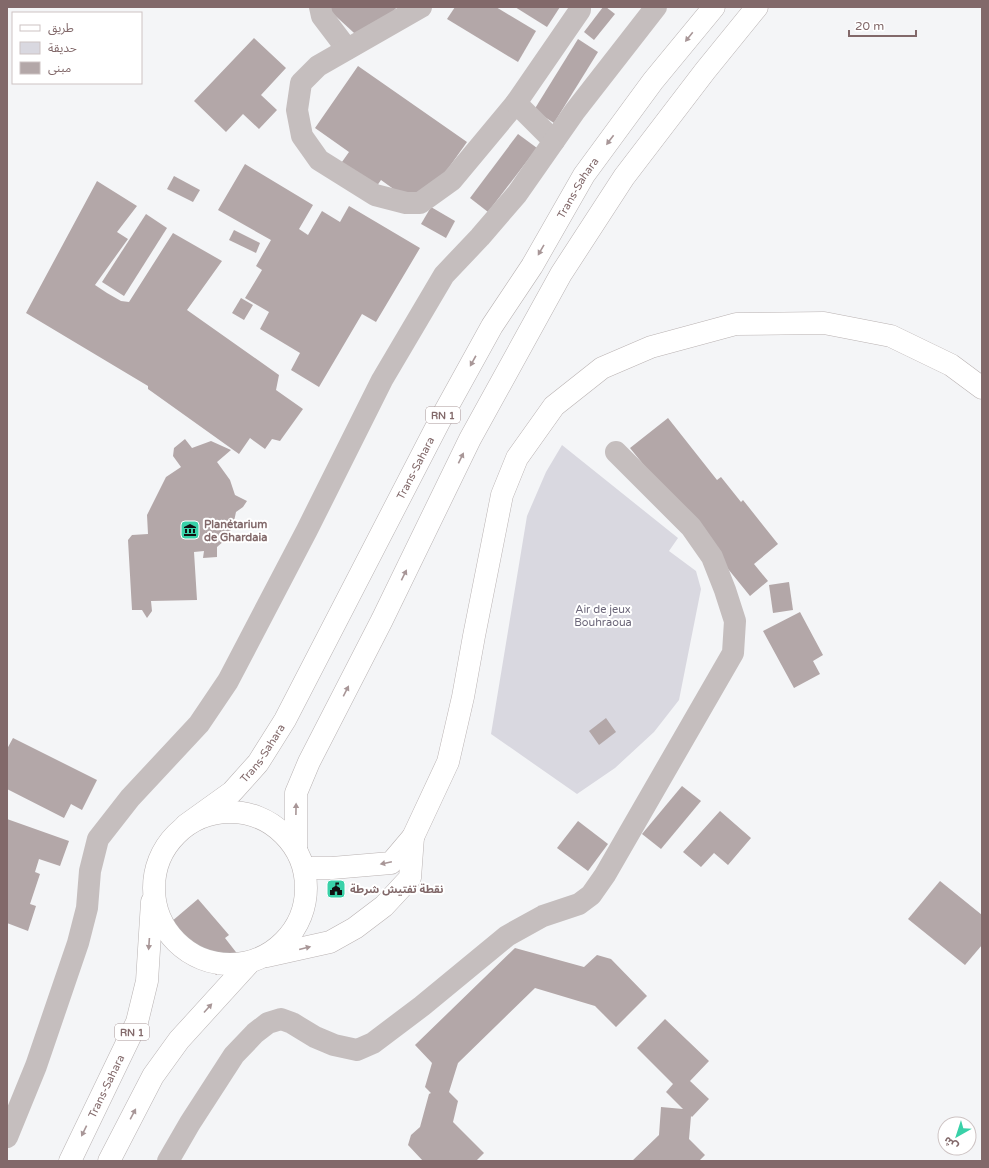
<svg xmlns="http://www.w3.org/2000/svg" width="989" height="1168" viewBox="0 0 989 1168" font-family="'Varela Round','Noto Sans Arabic',sans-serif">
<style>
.green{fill:#d9d8e0}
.building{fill:#b3a7a8}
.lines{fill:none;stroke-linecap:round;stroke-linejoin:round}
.major-casing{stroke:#b9b2b2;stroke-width:23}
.highway-casing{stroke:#b8b2b2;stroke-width:23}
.minor{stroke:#c5bebe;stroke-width:22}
.major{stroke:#fff;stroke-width:22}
.highway{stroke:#fff;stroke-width:22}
.oneway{fill:#a89697}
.labels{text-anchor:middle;stroke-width:4;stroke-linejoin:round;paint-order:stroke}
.shield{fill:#fff;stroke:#a89697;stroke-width:1}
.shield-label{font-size:10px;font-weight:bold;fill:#82696a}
.street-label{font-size:11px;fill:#82696a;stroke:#fff}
.poi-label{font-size:11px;font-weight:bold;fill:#82696a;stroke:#fff;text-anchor:start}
.park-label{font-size:11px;fill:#6c677a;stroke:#fff}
</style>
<rect width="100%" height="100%" fill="#f4f5f7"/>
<polygon class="green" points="562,445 678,538 669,551 696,571 701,589 679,700 654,732 615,768 577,794 491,734 527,516 546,472"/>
<g class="building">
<polygon points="330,7 397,7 365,43 328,9"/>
<polygon points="455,7 496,7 536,31 518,62 447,19"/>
<polygon points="515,7 560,7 547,27"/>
<polygon points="603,7 606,7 615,14 594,40 584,32"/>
<polygon points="254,38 286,68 261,95 277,110 259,129 243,114 226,132 194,101"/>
<polygon points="578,39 598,52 554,123 534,110"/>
<polygon points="358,66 467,142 420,208 381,180 372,193 337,169 349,152 315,128"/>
<polygon points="518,134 537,148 488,212 470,198"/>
<polygon points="245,164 313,205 299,229 308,235 322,211 340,222 349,206 420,248 376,322 362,314 319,387 291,370 300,353 260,329 269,312 245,298 262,270 256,266 271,240 218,210"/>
<polygon points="174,176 200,190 193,202 167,189"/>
<polygon points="97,181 137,206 117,232 128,239 95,285 107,293 121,301 129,302 173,233 222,261 187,310 279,375 276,390 303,409 280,441 272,439 265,449 250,438 239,454 148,389 148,386 26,313"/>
<polygon points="431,207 455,221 446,238 421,224"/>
<polygon points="146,214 167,228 124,296 102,282"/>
<polygon points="234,230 260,243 256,253 229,240"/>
<polygon points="241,298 253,305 244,320 232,313"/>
<polygon points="668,418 717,480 721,477 741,502 743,500 778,544 754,564 768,581 750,596 630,448"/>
<polygon points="185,439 192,448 211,441 231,450 217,462 230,480 235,495 247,501 243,507 236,512 233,526 225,540 217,547 217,557 203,558 204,551 194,552 197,600 151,601 152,611 147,618 142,610 132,610 128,540 132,535 148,534 147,515 166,477 181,467 173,456 174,448"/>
<polygon points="789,582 793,610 773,613 769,585"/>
<polygon points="800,612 823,655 813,661 820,674 794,688 763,631"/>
<polygon points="606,718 616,732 599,745 589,731"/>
<polygon points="13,738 97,780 82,810 71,804 64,818 7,789 7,749"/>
<polygon points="682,786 701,801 661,849 642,834"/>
<polygon points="720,811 751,838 728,865 714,853 701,867 683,852"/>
<polygon points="7,819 69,841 60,866 39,859 35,872 40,874 30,904 36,906 28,931 7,923"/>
<polygon points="578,821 608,844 588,871 557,848"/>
<polygon points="940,881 982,915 982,945 965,965 908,919"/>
<polygon points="198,899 229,935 225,938 239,956 216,975 171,922"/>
<polygon points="515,948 584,967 597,955 611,959 647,996 616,1027 595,1006 535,988 458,1063 449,1092 458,1101 453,1122 484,1153 476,1161 423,1161 408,1145 411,1135 420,1127 429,1094 431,1093 425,1087 432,1063 415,1045"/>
<polygon points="665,1019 709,1061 690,1081 709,1099 692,1117 691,1116 689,1139 705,1155 699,1161 632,1161 659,1135 661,1107 683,1109 666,1092 673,1084 637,1048"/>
</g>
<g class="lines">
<defs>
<g id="major">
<polyline points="304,868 332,868 391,863 413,837 448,762 463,697 474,636 502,495 517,458 554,406 602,368 651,347 736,324 824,323 891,336 951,365 982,388"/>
<polyline points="267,956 330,942 355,928 384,906 410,878 413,837"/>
</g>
<g id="highway">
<circle cx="230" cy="888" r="76"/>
<path id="s1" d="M186,825L232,792L258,763L285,720L439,422L492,326L532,266L584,175L653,81L714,7"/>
<polyline points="296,848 296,793 309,762 382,620 470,439 561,274 624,177 705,71 757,7"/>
<path id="s2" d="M70,1161L137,1022L147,981L152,902"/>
<polyline points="109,1161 153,1076 179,1040 250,962"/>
</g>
</defs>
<use href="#major" class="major-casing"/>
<use href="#highway" class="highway-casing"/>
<g class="minor">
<polyline points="320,7 322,16 347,49"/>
<polyline points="421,7 318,66 301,83 297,110 302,136 319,160 375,195 406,203 420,203 452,180 516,103"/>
<polyline points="554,141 516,103 580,10 580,7"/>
<polyline points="7,1137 36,1066 78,943 87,908 90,871 98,839 130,798 199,724 228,681 307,530 382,380 444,275 480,237 517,194 575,111 656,7"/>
<polyline points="168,1161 190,1123 234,1055 255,1033 268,1023 281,1019 292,1023 315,1037 334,1045 357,1050 373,1043 422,1006 507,936 543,916 579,904 591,895 605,875 733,653 735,621 725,590 712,557 691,527 616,452"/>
</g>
<use href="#major" class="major"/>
<use href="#highway" class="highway"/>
</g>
<defs><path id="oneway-solid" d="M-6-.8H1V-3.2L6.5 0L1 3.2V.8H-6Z"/></defs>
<g class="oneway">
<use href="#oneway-solid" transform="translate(689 37) rotate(129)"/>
<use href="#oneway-solid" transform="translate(610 140) rotate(127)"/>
<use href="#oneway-solid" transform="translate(541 250) rotate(120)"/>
<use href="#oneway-solid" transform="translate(473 361) rotate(119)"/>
<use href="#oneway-solid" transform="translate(461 458) rotate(-64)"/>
<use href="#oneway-solid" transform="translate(404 575) rotate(-64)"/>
<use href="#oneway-solid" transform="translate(346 691) rotate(-63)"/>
<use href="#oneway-solid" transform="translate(296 809) rotate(-89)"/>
<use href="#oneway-solid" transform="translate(386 863) rotate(168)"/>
<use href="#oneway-solid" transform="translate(149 944) rotate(94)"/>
<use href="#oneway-solid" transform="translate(305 948) rotate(-14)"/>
<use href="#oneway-solid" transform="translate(208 1008) rotate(-48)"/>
<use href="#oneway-solid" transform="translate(133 1114) rotate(-62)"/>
<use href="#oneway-solid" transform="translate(84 1131) rotate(116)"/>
</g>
<defs>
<symbol id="museum-square" viewBox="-11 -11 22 22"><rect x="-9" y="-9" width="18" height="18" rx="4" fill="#39d1a8" stroke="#fff"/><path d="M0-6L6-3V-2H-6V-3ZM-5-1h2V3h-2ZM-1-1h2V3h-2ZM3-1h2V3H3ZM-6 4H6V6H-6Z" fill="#111"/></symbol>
<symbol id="civic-square" viewBox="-11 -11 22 22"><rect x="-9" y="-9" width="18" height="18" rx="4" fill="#39d1a8" stroke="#fff"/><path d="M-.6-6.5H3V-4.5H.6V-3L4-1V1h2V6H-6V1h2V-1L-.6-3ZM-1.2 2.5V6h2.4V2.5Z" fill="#111"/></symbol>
</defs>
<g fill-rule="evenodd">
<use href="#museum-square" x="179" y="519" width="22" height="22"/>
<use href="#civic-square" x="325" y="878" width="22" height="22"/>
</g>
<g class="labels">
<g class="shield">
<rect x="426" y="407" width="34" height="16" rx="3"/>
<rect x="115" y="1024" width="34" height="16" rx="3"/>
</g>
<g class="shield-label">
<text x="443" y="419">RN 1</text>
<text x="132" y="1036">RN 1</text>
</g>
<g class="street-label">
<text dy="4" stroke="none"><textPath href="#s1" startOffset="754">Trans-Sahara</textPath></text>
<text dy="4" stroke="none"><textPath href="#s1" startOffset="430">Trans-Sahara</textPath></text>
<text dy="4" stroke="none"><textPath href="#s1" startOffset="106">Trans-Sahara</textPath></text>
<text dy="4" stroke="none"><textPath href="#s2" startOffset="83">Trans-Sahara</textPath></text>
</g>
<g class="poi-label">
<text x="204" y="528">Planétarium<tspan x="204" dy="13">de Ghardaia</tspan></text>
<text x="350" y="893">نقطة تفتيش شرطة</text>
</g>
<g class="park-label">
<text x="603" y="613">Air de jeux<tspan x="603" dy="13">Bouhraoua</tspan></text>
</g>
</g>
<rect width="989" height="1168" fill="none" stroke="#82696a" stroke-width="16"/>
<rect x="12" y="12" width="130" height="72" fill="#ffffff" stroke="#cdc3c3"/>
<rect x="20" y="25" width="20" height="6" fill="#ffffff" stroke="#cdc3c3"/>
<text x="48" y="32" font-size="12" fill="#82696a">طريق</text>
<rect x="20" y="42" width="20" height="12" fill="#d9d8e0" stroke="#cdc3c3"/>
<text x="48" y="52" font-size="12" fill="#82696a">حديقة</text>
<rect x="20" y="62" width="20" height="12" fill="#b3a7a8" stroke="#cdc3c3"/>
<text x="48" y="72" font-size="12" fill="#82696a">مبنى</text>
<g transform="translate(957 1136) rotate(219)"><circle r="19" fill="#ffffff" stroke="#cdc3c3"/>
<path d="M0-3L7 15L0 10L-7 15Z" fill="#39d1a8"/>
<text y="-6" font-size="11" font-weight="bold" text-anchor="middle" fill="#82696a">ش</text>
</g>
<path d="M849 30v6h67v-6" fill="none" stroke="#82696a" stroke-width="2"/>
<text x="855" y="30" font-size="12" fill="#82696a" stroke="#ffffff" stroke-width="3" paint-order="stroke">20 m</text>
</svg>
